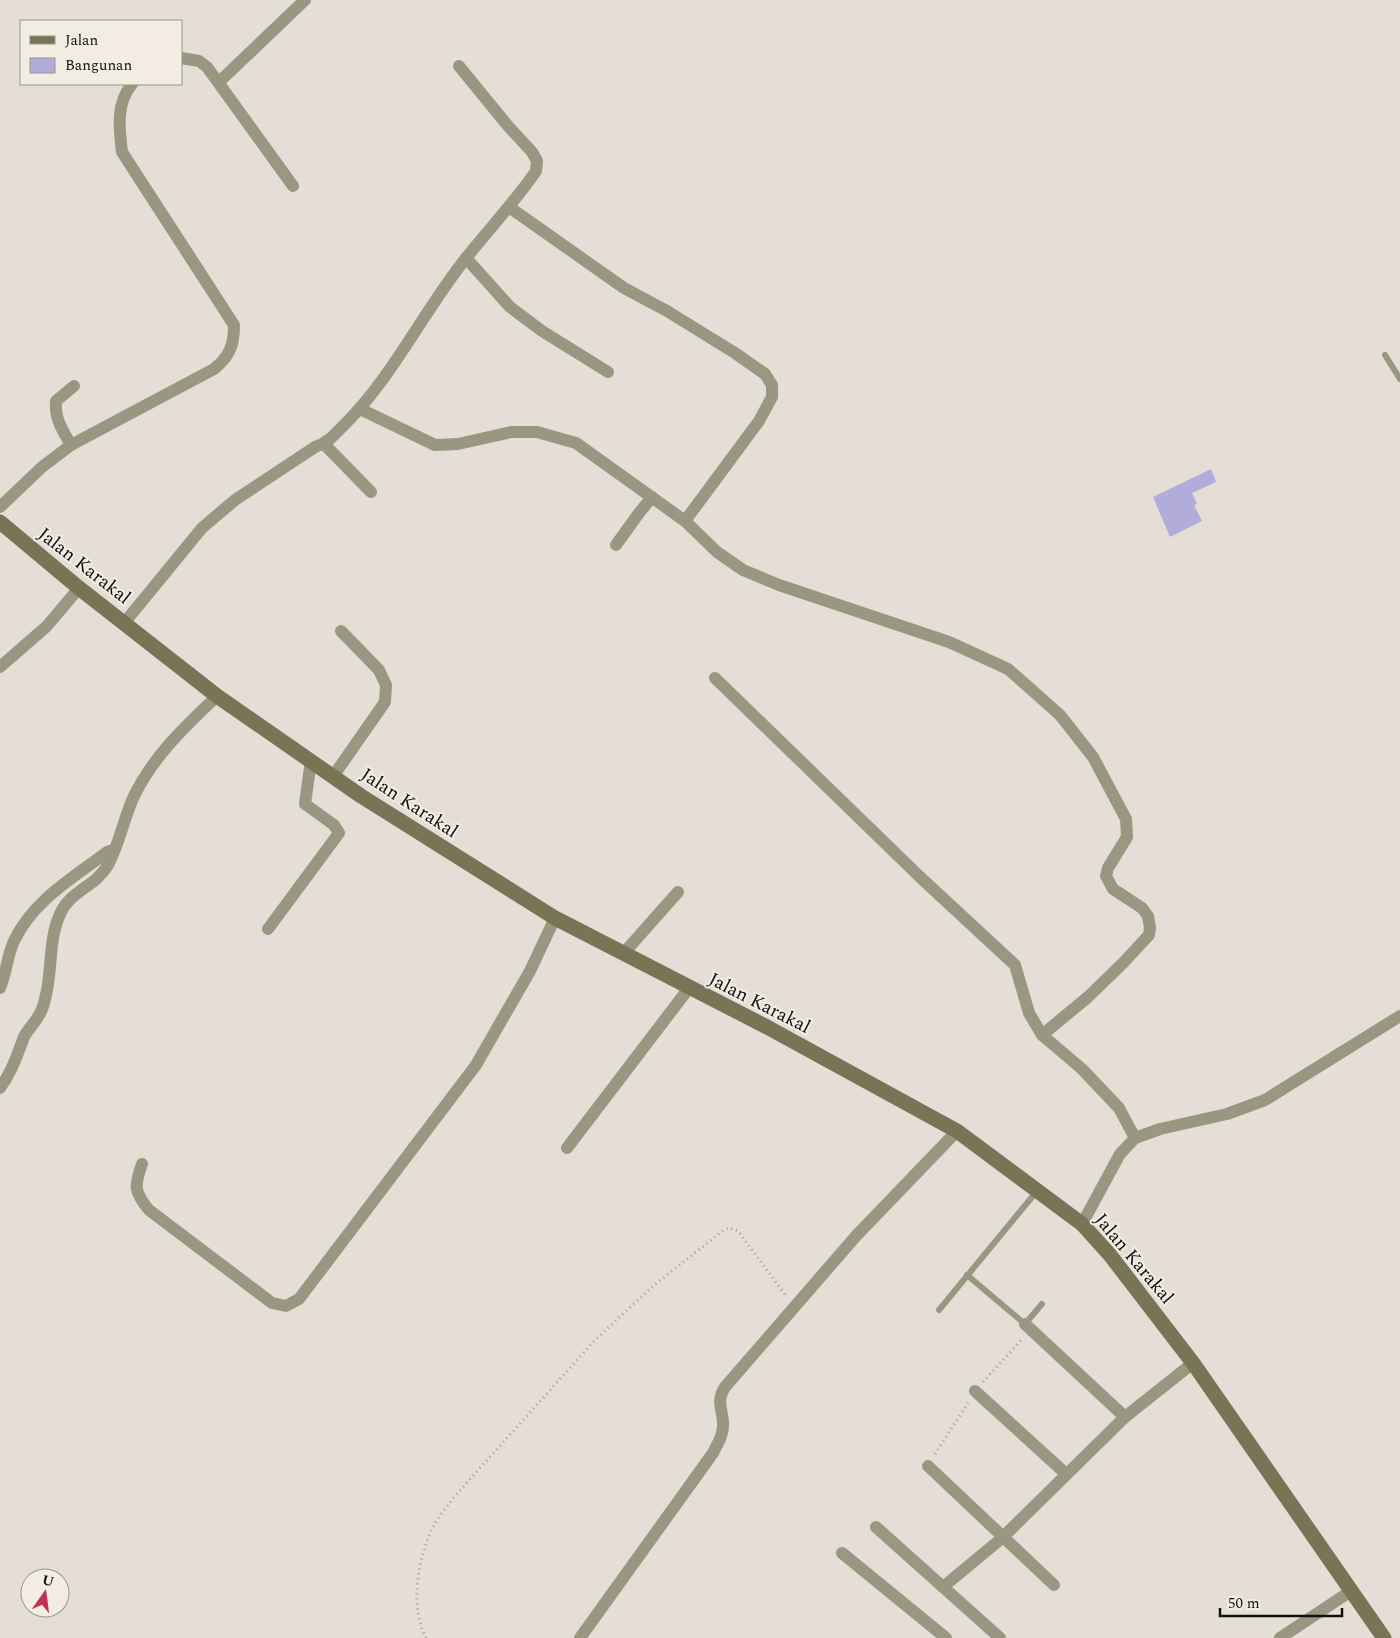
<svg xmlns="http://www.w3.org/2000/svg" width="1400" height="1638" viewBox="0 0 1400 1638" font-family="Spectral,serif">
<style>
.building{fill:#b2acda}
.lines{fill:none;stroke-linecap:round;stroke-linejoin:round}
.path{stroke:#a29d96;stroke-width:3;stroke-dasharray:1 4;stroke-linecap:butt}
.lane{stroke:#999782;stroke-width:6}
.street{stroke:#999782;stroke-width:12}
.secondary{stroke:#787456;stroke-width:15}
.labels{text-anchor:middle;stroke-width:4;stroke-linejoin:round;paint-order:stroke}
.street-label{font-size:19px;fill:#12100d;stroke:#f2ece3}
</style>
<rect width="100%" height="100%" fill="#e5ded6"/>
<polygon class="building" points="1211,469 1216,482 1192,493 1197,504 1194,505 1202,521 1170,537 1153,497"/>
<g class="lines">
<g class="path">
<polyline points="983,1382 1023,1338"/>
<polyline points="935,1454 968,1403"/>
<path d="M426,1638C409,1606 418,1557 434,1525C439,1515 448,1506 454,1497L596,1339L653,1286L725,1229L730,1228L738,1231L787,1297"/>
</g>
<g class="lane">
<polyline points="1385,355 1400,379"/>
<polyline points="967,1275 1025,1324 1042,1304"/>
<polyline points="939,1310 1037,1191"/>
</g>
<g class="street">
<polyline points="181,58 199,61 207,67 293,186"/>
<polyline points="219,82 305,0"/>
<polyline points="509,207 624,288 667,311 735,353 765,374 772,385 772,397 759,421 685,521"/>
<polyline points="466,258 510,307 542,331 608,372"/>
<polyline points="360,409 435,445 458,444 511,432 537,432 576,443 685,521 717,552 743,570 779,585 949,642 1008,669 1060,715 1093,757 1126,819 1127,837 1108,868 1106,876 1113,889 1142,908 1148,916 1150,928 1149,935 1123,963 1088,997 1042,1035"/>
<polyline points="324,444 371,492"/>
<path d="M71,445C63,431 54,418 56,401L74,386"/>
<path d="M0,507L42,467L71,445L214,369C230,356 234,345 234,325L122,152C119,128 116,103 132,84"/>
<polyline points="616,545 639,513 652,497"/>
<path d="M125,622L202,528L235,500L315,447C328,443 335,434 345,424C394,375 423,312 466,258C489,229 515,202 536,171L537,161L532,152L508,126L459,66"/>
<polyline points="0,667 47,626 79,588"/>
<polyline points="715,678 920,877 1015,965 1029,1013 1042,1035 1082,1069 1119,1108 1135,1138 1120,1154 1082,1224"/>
<polyline points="334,775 385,702 386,685 379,670 341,631"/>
<polyline points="268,929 339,833 334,825 305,804 311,760"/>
<polyline points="623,954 678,892"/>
<path d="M0,988C7,972 7,954 15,939C34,900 73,878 107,852L113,850"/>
<path d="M0,1088C12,1072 17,1055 24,1037C28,1029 35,1023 39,1015C44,1008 45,999 47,990C52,965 49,936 61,912C71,891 96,886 108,865C120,843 124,816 135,794C155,754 186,726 217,696"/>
<polyline points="1135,1138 1160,1129 1227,1114 1265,1100 1400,1016"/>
<polyline points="567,1148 689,988"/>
<path d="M142,1164C134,1186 134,1192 149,1210L272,1303L286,1306L299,1299L476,1065L530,971L555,918"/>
<polyline points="1025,1324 1125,1417"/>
<polyline points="975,1391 1065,1473"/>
<polyline points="928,1466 1054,1585"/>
<polyline points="876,1527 1000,1638"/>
<polyline points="842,1553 946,1638"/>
<polyline points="943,1587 1002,1538 1125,1417 1193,1363"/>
<path d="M580,1638L713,1453C718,1443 724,1434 723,1422C722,1408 716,1401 725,1387L856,1236L957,1131"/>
<polyline points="1280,1638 1351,1591"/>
</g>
<polyline class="secondary" points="0,522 79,588 217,696 361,796 555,918 767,1027 957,1131 1082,1224 1110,1255 1193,1363 1384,1638"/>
</g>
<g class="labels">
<g class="street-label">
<text transform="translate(85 565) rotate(38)" y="7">Jalan Karakal</text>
<text transform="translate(410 802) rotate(33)" y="7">Jalan Karakal</text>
<text transform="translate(760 1002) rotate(27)" y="7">Jalan Karakal</text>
<text transform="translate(1135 1258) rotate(50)" y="7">Jalan Karakal</text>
</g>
</g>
<rect x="20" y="20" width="162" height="65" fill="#f2ece3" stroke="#98948d"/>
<rect x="30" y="36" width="25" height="8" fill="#787456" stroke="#98948d"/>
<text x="65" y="45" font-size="15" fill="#12100d">Jalan</text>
<rect x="30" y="58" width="25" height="15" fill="#b2acda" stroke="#98948d"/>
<text x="65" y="70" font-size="15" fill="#12100d">Bangunan</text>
<g transform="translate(45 1593) rotate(14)"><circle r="24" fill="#f2ece3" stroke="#98948d"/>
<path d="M0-4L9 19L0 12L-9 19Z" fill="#c13151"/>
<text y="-8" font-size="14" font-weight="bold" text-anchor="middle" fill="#12100d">U</text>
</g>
<path d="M1220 1608v8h122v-8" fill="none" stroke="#12100d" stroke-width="2.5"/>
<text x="1228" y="1608" font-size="15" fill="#12100d" stroke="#f2ece3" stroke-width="4" paint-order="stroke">50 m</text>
</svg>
